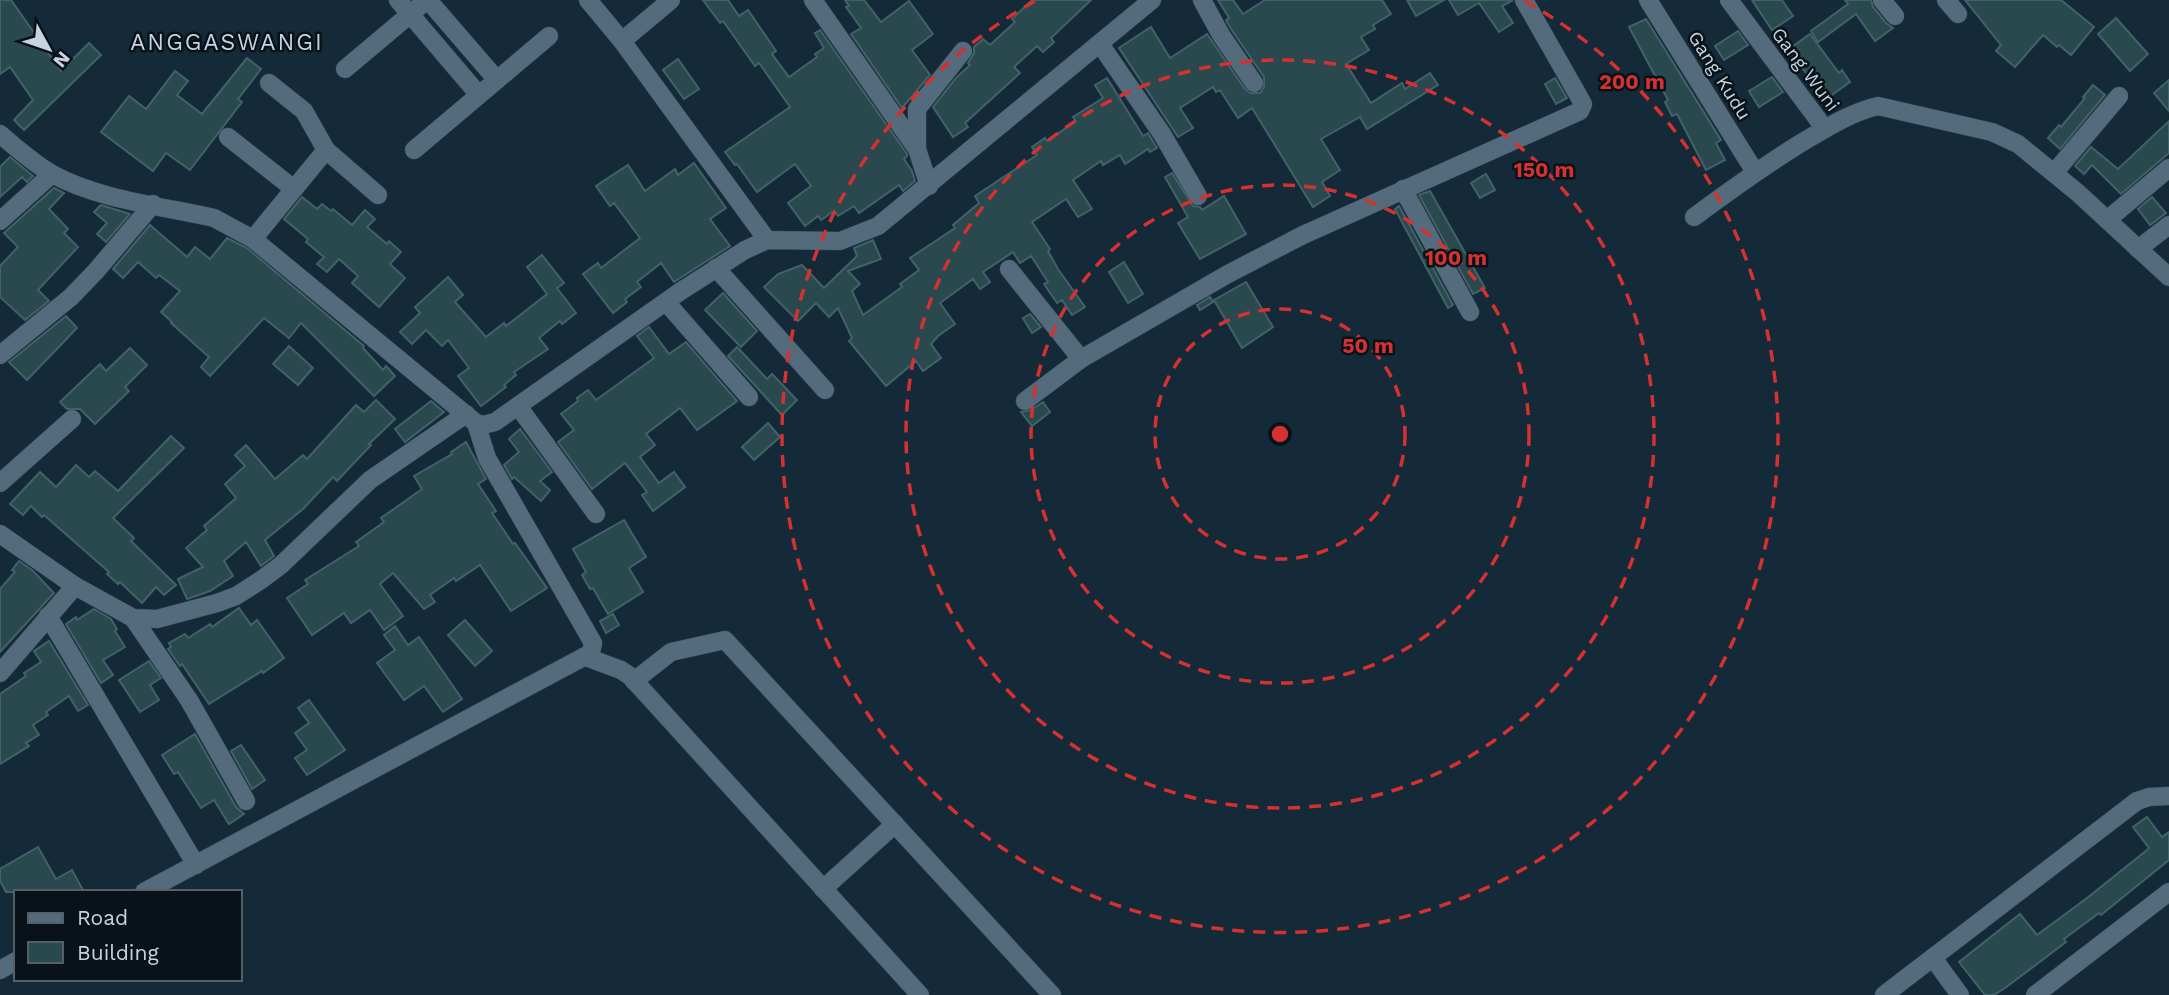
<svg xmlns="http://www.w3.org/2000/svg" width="2169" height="995" viewBox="0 0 2169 995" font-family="'Work Sans',sans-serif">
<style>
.building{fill:#29494f;stroke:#416268;stroke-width:2}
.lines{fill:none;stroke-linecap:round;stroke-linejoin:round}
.minor-casing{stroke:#344551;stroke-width:19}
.minor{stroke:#536b7c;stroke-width:18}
.ring{fill:none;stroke:#d53131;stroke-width:3.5;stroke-dasharray:12 9}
.labels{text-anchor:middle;stroke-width:5;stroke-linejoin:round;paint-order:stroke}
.street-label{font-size:19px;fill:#c7d4de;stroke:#081218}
.quarter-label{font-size:23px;letter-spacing:2px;fill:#c7d4de;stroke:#081218}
.centre{fill:#d53131;stroke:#081218;stroke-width:3.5}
.ring-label{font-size:21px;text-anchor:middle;font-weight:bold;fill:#d53131;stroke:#081218;stroke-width:5;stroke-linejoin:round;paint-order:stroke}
</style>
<rect width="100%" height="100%" fill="#142a39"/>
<g class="building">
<polygon points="0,0 11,0 61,71 89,43 101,55 24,130 14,120 33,100 10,67 0,74"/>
<polygon points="703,0 728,0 739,16 748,10 776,51 772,54 789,77 817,57 815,54 824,48 815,33 820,30 907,154 907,156 904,159 912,171 915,181 903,191 899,185 859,213 854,206 838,216 834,211 821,220 818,216 805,226 788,203 811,186 795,164 757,192 737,164 735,165 725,152 790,107 759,63 755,66 723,21 720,23"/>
<polygon points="845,0 864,0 881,22 909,1 933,34 912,50 930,75 902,108 851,34 861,28 846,7 849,6"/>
<polygon points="1032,0 1091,0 1051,38 1054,42 1043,52 1037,46 1014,67 1020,73 965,123 968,127 953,137 933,107 956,78 970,65 968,63 974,53 974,47 983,39 990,45 1015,22 1012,19"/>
<polygon points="1218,0 1233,0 1243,14 1265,0 1382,0 1391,14 1373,25 1375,29 1361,37 1369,50 1346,64 1371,103 1402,83 1405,89 1430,73 1438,85 1367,129 1360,117 1321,139 1340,170 1322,182 1330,196 1313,207 1252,108 1238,118 1220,90 1216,92 1213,87 1180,108 1193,128 1178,137 1119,48 1151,27 1170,58 1207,34 1245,89 1250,93 1260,93 1264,87 1264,77 1231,29 1226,20 1229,18"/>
<polygon points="1407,0 1444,0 1416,16"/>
<polygon points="1449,0 1513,0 1502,6 1513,23 1499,32 1479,3 1458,15"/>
<polygon points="1752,0 1782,0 1793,16 1772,30"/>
<polygon points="1845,0 1871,0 1873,7 1886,23 1893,28 1875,41 1856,14 1818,42 1811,31 1848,4"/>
<polygon points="1965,0 2061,0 2094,27 2071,55 2059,45 2057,47 2043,35 2015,67 1996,51 2001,45"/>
<polygon points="2116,18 2148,54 2130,71 2098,34"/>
<polygon points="1646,19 1721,140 1716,143 1725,160 1706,170 1677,114 1672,116 1665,102 1668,100 1629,27"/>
<polygon points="1738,31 1748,45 1724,60 1715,46"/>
<polygon points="1810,34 1839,73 1842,70 1850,82 1822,102 1814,91 1818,88 1788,50"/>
<polygon points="247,58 261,69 238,99 242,102 190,170 166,153 153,171 101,132 129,96 146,109 175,71 188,81 177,95 202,114"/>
<polygon points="678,59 699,89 684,99 663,70"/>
<polygon points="1772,77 1783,92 1759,107 1749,91"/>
<polygon points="1107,78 1143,136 1148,133 1157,148 1150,152 1148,149 1125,164 1120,155 1103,165 1101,161 1073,180 1092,209 1078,217 1066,199 1032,222 1050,249 1048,251 1058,269 1085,307 1072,315 1062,300 1057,303 1044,284 1048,282 1031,256 1020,263 1013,252 983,272 990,282 980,289 973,279 940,303 955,324 938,336 931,344 941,358 923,371 916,361 886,386 849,341 852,338 838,308 829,317 816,303 798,321 764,287 778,274 802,265 824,288 857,256 854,248 873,240 881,259 848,271 860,284 852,291 863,315 902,287 900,284 919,270 910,258 955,228 953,225 979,203 975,196 1037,155 1032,147 1045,138 1047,141 1076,121 1073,117 1103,98 1095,85"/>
<polygon points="1555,78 1567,98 1556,104 1545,84"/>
<polygon points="2169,80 2169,111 2154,93"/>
<polygon points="2093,85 2105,95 2060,149 2048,138 2059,125 2061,127 2085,98 2083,97"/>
<polygon points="2169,121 2169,153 2121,194 2092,165 2084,174 2075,166 2091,147 2118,169"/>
<polygon points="10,157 33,176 27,182 22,177 0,197 0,167"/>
<polygon points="694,163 726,208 710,219 730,246 674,282 661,263 637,282 641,287 625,299 627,302 613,313 583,274 598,263 601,268 640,238 614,203 610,206 596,186 628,165 645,191 675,169 678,175"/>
<polygon points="1172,173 1193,206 1200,207 1202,210 1224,196 1246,234 1200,259 1178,223 1188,217 1165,177"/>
<polygon points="1486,174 1495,190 1480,198 1471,183"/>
<polygon points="54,188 64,193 49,209 68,229 64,233 78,247 38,290 49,301 25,320 0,297 0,266 18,247 4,233"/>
<polygon points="1430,191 1485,288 1473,294 1419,195"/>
<polygon points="302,197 317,209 322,204 331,211 333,209 352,225 365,210 375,219 367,227 387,244 389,241 401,252 390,264 405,278 379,307 352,283 358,276 339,259 327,272 317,264 324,257 306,242 308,239 284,219"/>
<polygon points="2152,197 2166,213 2150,225 2138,209"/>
<polygon points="101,205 130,214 106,242 97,234 107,223 94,212"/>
<polygon points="1399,206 1453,305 1448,308 1395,209"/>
<polygon points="150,225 187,257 195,247 210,259 227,238 247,248 364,346 363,348 383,370 386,366 395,376 374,396 301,323 289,338 264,318 210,376 201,367 209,357 171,323 172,322 161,312 180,291 159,275 156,278 138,262 123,278 113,269"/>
<polygon points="542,255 564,283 557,288 576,313 562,324 560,321 539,338 548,349 514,372 516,375 504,385 506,387 481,406 458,376 469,368 448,340 442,346 426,330 412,344 400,332 420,313 415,307 448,277 463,295 455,302 486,337 504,323 506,326 547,294 527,267"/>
<polygon points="1124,262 1143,294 1128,303 1109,272"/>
<polygon points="1246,282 1273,327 1242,348 1214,300"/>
<polygon points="723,293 757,331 741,347 705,310"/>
<polygon points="1210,297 1213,302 1200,310 1197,305"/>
<polygon points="1030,314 1041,327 1032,333 1023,318"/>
<polygon points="66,316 77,328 27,380 9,362"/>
<polygon points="649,327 669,354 686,342 737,401 697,430 680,408 646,434 655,445 640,457 659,483 674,472 685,487 653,511 642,495 647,492 625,463 592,489 558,442 574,430 561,414 578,401 577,398 588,390 596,400 654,358 637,336"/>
<polygon points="289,346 313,368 298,385 273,364"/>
<polygon points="737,347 767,379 772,374 797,400 782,415 728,356"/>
<polygon points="130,348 147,365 125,387 129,391 95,424 80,409 67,409 60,402 100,364 106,371"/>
<polygon points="376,400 395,419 369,444 371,445 337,481 333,477 303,509 265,540 274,556 261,566 246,542 224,561 233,576 210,591 187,599 178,579 203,567 186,548 207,530 204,526 236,498 225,484 245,466 235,455 246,445 275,479 303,455 307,459 356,405 364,412"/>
<polygon points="431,401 444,412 405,442 395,429"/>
<polygon points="1043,402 1050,412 1032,426 1021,412 1031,410"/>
<polygon points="768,423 780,437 754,460 742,447"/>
<polygon points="520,429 552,472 540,481 550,490 541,501 514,477 512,479 504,465 519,452 509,439"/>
<polygon points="171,436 184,448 113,518 134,538 131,541 176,585 164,595 156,587 142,603 120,582 118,584 107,574 109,572 44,515 42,517 31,506 23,515 10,504 40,472 56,487 76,465 89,477 95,471 118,491"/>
<polygon points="466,442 486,479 478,484 496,511 492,513 513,544 515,543 547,588 511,611 480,565 456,581 454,578 430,595 435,602 424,609 393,573 380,584 403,616 384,630 370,610 351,623 344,613 312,635 287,598 308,584 305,580 359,546 356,542 384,522 381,518 422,489 414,476 452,454 451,452"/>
<polygon points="624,520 646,557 629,568 643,592 608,614 593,588 590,589 582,575 586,572 573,549"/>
<polygon points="19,561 32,570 54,593 0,652 0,589 15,572 12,570"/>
<polygon points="239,608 251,625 257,620 284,658 263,673 262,671 209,704 182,664 180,666 168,649 171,647 169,643 185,634 188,638 210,624 212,627"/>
<polygon points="94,609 111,619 117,629 115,631 125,647 103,660 113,675 101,683 66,624 76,617 77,620"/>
<polygon points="613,614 619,625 606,633 600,621"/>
<polygon points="465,620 492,651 475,666 448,635"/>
<polygon points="395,626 408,645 419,637 462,699 443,712 424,686 404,700 377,663 395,650 384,635"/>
<polygon points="49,641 88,705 78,711 69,696 46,712 48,715 33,725 39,735 26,743 29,746 0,764 0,694 26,676 24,673 41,662 34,651"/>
<polygon points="149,661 161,678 150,685 159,700 140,712 119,680"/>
<polygon points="309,700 345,750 307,775 295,758 307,750 295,733 309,723 298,708"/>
<polygon points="195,734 236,807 244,814 229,824 214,800 201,808 178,772 174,774 162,755"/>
<polygon points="241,745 265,780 252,789 231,751"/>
<polygon points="2147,817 2162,837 2169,832 2169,860 2101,915 2099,913 2064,939 2066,942 2005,988 1994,995 1985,995 1959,962 2020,914 2037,935 2087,898 2147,850 2149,848 2133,827"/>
<polygon points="38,847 56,879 72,870 84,892 6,892 0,881 0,869"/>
</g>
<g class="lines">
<defs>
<g id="minor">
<polyline points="398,0 479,95"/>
<polyline points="428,0 497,80"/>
<polyline points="588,0 622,41 767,240"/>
<polyline points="813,0 917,149 929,186"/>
<polyline points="1202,0 1221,35 1254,83"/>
<polyline points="1648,0 1755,172"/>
<polyline points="1729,0 1825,129"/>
<polyline points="1882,0 1895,16"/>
<polyline points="1946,0 1958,14"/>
<polyline points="622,41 671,0"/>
<polyline points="1100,44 1162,134 1198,196"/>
<polyline points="345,69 427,0"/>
<polyline points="269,83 304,111 326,150 378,195"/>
<path d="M0,134C16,148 33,163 52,174C100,200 161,206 214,218L253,239L476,423L483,425L495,422L681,291L745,250L767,240L840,241L878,226L1152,0"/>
<polyline points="228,137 294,189"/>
<polyline points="917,149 917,109 963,51"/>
<polyline points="414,150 549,36"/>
<polyline points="2054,173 2119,96"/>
<polyline points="1403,189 1470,312"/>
<path d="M1694,217C1729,191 1764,166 1801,143C1825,129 1851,112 1878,106L1992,132L2018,144L2078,193L2169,277"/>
<polyline points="2107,220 2169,168"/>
<polyline points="0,221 52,174"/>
<polyline points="253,239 326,150"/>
<polyline points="2138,249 2169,225"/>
<polyline points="716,268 825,390"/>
<polyline points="1009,269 1081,359"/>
<polyline points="666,302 749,397"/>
<polyline points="0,355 71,297 96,271 153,204"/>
<polyline points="1025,401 1081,359 1228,274 1303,235 1580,111 1583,104 1578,95 1524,0"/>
<polyline points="518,406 596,514"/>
<polyline points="0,483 72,419"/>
<polyline points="0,534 75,586 133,618 157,619 217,603 236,596 261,580 281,565 370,480 466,414"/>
<polyline points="48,616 196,865"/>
<polyline points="133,618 189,700 246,801"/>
<polyline points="586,657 621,670 630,676 920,995"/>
<polyline points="0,673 75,586"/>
<polyline points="634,681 671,652 725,640 1052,995"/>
<polyline points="823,889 895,824"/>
<polyline points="144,892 591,653 593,643 487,458 476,423"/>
<polyline points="1933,958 1960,995"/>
<polyline points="0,970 16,961"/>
<polyline points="1884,995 2137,801 2149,797 2169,796"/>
<polyline points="2035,995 2169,892"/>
</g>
</defs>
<use href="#minor" class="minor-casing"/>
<use href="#minor" class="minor"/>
</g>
<g class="ring">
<circle cx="1280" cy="434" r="125"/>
<circle cx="1280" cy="434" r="249"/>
<circle cx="1280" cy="434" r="374"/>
<path d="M1525 1A498 498 0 1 1 1035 1"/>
</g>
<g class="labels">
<g class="street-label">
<text transform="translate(1806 69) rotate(53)" y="7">Gang Wuni</text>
<text transform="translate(1720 75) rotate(58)" y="7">Gang Kudu</text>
</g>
<g class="quarter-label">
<text x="227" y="50">ANGGASWANGI</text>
</g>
</g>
<circle cx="1280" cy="434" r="10" class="centre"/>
<g class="ring-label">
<text x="1632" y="89">200 m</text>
<text x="1544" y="177">150 m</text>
<text x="1456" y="265">100 m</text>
<text x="1368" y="353">50 m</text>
</g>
<rect x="14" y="890" width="228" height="91" fill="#081218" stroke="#546067" stroke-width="2"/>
<rect x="28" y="913" width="35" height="10" fill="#536b7c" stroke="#546067" stroke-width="2"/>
<text x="77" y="925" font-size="21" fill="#c7d4de">Road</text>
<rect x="28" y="942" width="35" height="21" fill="#29494f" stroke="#546067" stroke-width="2"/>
<text x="77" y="960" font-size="21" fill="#c7d4de">Building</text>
<g transform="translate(49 49) rotate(130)" stroke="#081218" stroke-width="5" paint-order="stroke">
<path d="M0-5L12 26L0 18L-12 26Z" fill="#c7d4de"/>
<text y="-10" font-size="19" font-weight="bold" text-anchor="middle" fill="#c7d4de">N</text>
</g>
</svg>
